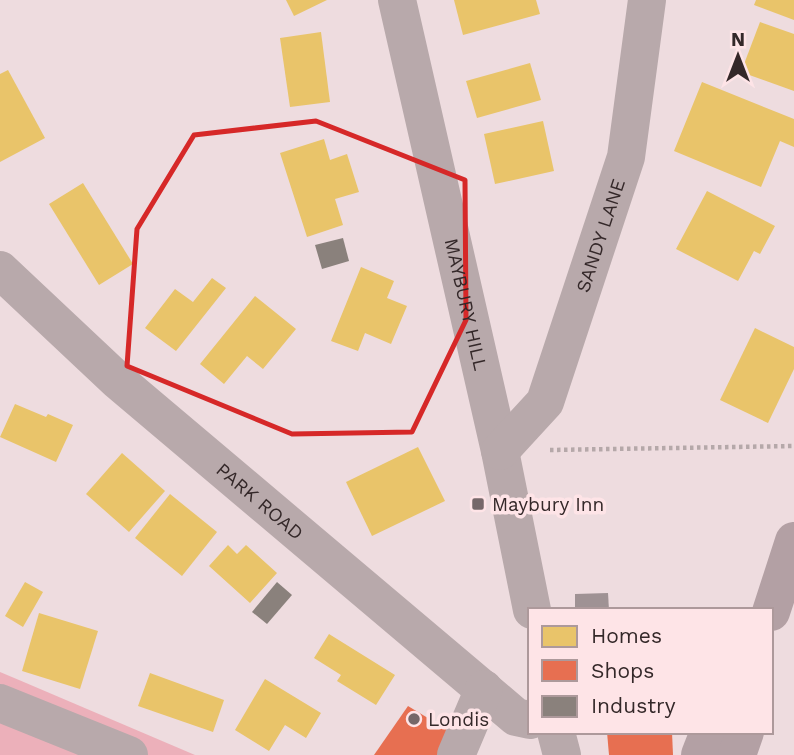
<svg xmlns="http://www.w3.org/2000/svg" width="794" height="755" viewBox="0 0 794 755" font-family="'Work Sans',sans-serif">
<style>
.forest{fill:#ecb0ba}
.homes{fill:#e9c46a}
.shops{fill:#e76f51}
.industry{fill:#8a817c}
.building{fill:#9f9294}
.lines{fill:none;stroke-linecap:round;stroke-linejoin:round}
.path{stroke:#b5a8a9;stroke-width:4.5;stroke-dasharray:3.5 3.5;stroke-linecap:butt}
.minor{stroke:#b8a9ab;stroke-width:38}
.major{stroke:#b3a0a4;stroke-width:38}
.marked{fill:none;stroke:#d62828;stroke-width:5;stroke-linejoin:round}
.poi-dot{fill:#756769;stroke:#fee4e7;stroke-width:2.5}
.labels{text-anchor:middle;stroke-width:7;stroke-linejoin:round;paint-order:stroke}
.street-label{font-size:19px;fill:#342829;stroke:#fee4e7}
.poi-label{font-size:19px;fill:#342829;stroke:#fee4e7;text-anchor:start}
</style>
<rect width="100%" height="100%" fill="#eedcdf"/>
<polygon class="forest" points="0,672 19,680 195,755 0,755"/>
<g class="homes">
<polygon points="286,0 327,0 294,16"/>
<polygon points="454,0 536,0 540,14 463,35"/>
<polygon points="756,0 794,0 794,20 754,5"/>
<polygon points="760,22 794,34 794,91 741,72"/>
<polygon points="321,32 330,102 290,107 280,38"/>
<polygon points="530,63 541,100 477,118 466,81"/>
<polygon points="8,70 45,138 0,162 0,74"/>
<polygon points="702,82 794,119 794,147 780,141 761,187 674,151"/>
<polygon points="543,121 554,171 495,184 484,134"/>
<polygon points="324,139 330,160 347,154 359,192 335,199 343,225 307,237 280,153"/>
<polygon points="83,183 133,264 99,285 49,204"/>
<polygon points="707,191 775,226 760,254 754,251 738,281 676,249"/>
<polygon points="361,267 394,281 387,298 407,306 391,344 365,333 358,351 331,341"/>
<polygon points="212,278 226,288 176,351 145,328 175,289 193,302"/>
<polygon points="255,296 296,329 263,369 247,356 224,384 200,364"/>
<polygon points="755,328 794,347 794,369 768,423 720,400"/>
<polygon points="15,404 46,417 48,414 73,425 56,462 0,437"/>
<polygon points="418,447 445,501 372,536 346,482"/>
<polygon points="122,453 165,491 129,532 86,494"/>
<polygon points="170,494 217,532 182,576 135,538"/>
<polygon points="228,545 237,554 246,545 277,573 250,603 209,566"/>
<polygon points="25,582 43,592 23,627 5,616"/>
<polygon points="39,613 98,631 80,689 22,671"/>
<polygon points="329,634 395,675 376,705 337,681 341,675 314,658"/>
<polygon points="150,673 224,700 213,732 138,706"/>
<polygon points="265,679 321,713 306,738 285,725 269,751 235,730"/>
</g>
<g class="shops">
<polygon points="408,706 451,732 438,755 374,755"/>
<polygon points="607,732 672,732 673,755 609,755"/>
</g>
<g class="industry">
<polygon points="343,238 349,261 322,269 315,245"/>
<polygon points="277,582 292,595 267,624 252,612"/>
</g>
<polygon class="building" points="608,593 609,610 575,610 575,594"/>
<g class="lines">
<polyline class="path" points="550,450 794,446"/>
<g class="minor">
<path id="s1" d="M397,0L500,451L532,610"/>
<path id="s2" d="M0,270L117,380L516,717L530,720"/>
<path id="s3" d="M500,451L545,402L626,157L647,0"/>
<polyline points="0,703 129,755"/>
<polyline points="556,732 562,755"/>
<polyline points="456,755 484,689"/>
</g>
<g class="major">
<polyline points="771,612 794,541"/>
<polyline points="700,755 709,732"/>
<polyline points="737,755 745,732"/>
</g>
</g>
<path class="marked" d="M316,121L465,180L466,320L412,432L292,434L127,366L137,229L194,135Z"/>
<g class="poi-dot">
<rect x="471" y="497" width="14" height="14" rx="3.5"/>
<circle cx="414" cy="719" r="7"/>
</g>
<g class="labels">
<g class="street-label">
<text dy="7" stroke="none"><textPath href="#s3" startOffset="242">SANDY LANE</textPath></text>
<text dy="7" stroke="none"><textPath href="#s1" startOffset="312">MAYBURY HILL</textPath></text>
<text dy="7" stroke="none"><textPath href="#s2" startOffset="348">PARK ROAD</textPath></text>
</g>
<g class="poi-label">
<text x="492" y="511">Maybury Inn</text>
<text x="428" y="726">Londis</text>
</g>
</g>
<rect x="528" y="608" width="245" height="126" fill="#fee4e7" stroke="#ad999b" stroke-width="2"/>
<rect x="542" y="626" width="35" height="21" fill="#e9c46a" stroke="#ad999b" stroke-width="2"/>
<text x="591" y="643" font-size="21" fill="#342829">Homes</text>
<rect x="542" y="660" width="35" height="21" fill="#e76f51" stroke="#ad999b" stroke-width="2"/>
<text x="591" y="678" font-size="21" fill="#342829">Shops</text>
<rect x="542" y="696" width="35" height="21" fill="#8a817c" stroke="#ad999b" stroke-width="2"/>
<text x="591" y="713" font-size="21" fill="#342829">Industry</text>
<g transform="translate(738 56)" stroke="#fee4e7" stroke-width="5" paint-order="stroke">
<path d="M0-5L12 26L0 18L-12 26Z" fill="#342829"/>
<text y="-10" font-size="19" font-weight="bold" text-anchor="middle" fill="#342829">N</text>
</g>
</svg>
